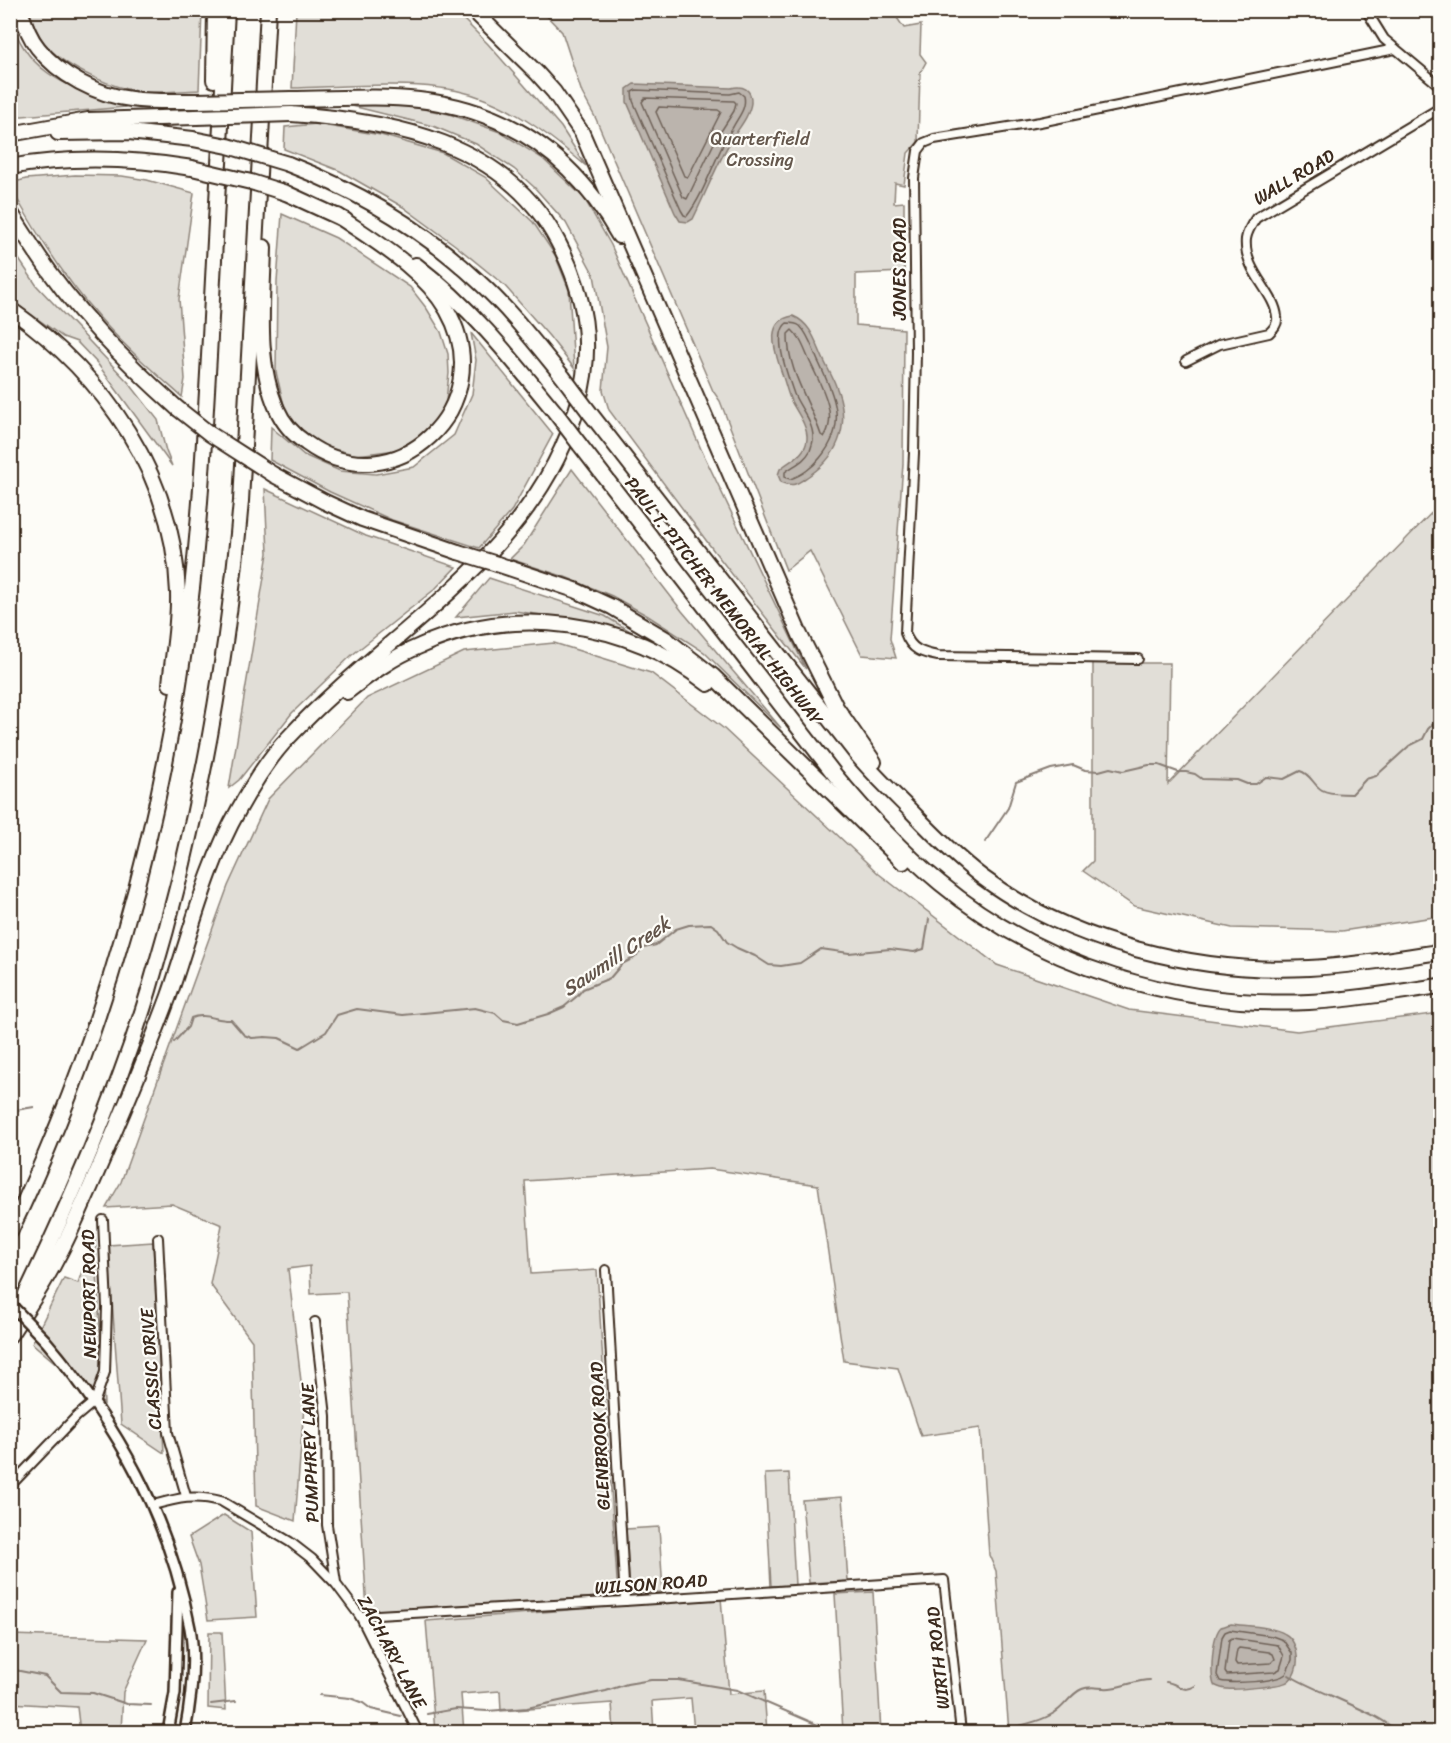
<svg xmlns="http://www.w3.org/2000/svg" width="1451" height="1743" viewBox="0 0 1451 1743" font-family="Sriracha,sans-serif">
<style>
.green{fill:#e1ded7;stroke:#8e847a;stroke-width:1.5}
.water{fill:#bbb4ad;stroke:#887d74;stroke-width:1.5}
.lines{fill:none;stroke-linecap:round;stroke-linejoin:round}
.shore{stroke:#6e6157;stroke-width:1.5}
.stream{stroke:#887d74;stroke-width:2}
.minor-casing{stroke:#3b2a1e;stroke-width:12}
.tertiary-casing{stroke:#3b2a1e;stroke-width:14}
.motorway-casing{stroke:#3b2a1e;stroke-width:18}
.minor{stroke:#fdfcf7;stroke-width:8}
.tertiary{stroke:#fdfcf7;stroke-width:9}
.motorway{stroke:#fdfcf7;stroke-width:14}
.tertiary-bridge-casing{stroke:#3b2a1e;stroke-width:14;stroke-linecap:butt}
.motorway-bridge-casing{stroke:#3b2a1e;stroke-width:18;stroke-linecap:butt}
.tertiary-bridge{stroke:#fdfcf7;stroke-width:9}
.motorway-bridge{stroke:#fdfcf7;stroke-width:14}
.labels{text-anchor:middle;stroke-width:4.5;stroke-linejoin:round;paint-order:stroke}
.park-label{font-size:18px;fill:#64574c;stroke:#fdfcf7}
.street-label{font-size:18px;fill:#3b2a1e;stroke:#fdfcf7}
.water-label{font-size:20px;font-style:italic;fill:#615349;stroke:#fdfcf7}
</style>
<rect width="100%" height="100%" fill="#fdfcf7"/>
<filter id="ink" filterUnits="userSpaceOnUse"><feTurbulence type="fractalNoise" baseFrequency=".0167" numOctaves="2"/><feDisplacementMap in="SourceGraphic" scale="12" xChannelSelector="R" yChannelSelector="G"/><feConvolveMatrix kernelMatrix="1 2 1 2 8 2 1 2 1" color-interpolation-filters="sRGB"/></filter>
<g filter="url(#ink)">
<g class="green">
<polygon points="895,10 895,15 904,28 921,25 920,54 926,62 920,73 918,142 908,153 904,185 895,183 894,203 904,202 904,272 856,274 856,325 904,329 903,464 890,639 896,658 862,655 810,551 786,570 720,401 713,391 596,119 582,93 562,32 542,11"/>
<path d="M29,11H202L199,90C181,91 161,93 143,92C115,89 67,69 48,47C38,37 33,24 29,11Z"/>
<path d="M296,11H455L488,44L561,127L586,166C553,138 519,111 479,97C428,78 346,87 292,88Z"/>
<path d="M10,14C24,76 73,88 126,107L11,117Z"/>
<polygon points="348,105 402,105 449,114 500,132 542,158 584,198 611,245 701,449 806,669 714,551 609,410 603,390 607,347 594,275 566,223 534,187 514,169 476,144 433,126"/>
<polygon points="316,124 381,135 443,153 485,177 533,222 555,255 569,290 574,368 549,336 504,285 455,245 403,207 340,171 284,149 285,127"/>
<path d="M75,175L122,176L147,180L194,193L179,299L185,379L182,397C153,371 124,346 99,317C64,278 36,233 11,188V183L26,179Z"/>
<polygon points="282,214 336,238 410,287 427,309 441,332 448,354 449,373 446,401 439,417 427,430 413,441 396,450 357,455 322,446 297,426 285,410 276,372 277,282"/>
<polygon points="10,246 37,286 129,383 158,420 166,451 172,466 97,363 77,342 63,337 11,300"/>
<polygon points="471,333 553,434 512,510 479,548 392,520 330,492 270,460 271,427 304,455 340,471 376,474 414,467 454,435 461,419 472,394 476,360"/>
<polygon points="572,469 682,611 781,728 704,652 648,616 612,596 565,577 510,559 524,545"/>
<polygon points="265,489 366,536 456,567 435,589 352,655 292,713 239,780 229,788 268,553"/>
<polygon points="1440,504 1440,916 1342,931 1232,928 1134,906 1083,871 1093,861 1093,663 1170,663 1168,784"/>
<polygon points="489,578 605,616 640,637 600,624 515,611 456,617"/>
<polygon points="554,643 651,673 723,728 879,874 997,965 1129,1010 1297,1031 1440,1013 1440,1732 1009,1732 996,1571 989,1555 980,1428 921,1436 898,1368 844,1361 818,1185 710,1169 525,1181 531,1274 597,1270 618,1596 367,1611 347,1292 311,1294 310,1266 288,1269 304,1407 295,1521 256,1506 252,1341 210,1284 222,1225 172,1204 106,1208 121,1182 228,886 268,799 367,698 464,652"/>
<polygon points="95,1233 104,1404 32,1343 64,1278 78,1283"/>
<polygon points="153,1242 164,1453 121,1424 108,1245"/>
<polygon points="789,1473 795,1585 771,1586 765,1474"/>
<polygon points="842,1497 848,1581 809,1583 802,1500"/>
<polygon points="224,1515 251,1532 257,1617 208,1620 199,1565 189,1537"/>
<polygon points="659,1527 663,1592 630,1594 626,1529"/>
<polygon points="873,1592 881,1732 843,1732 835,1594"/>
<polygon points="721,1598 729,1694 764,1691 767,1732 694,1732 691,1698 652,1701 654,1732 614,1732 612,1703 501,1711 500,1691 461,1694 464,1732 435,1732 426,1621"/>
<polygon points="209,1632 222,1632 226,1710 208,1708"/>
<polygon points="10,1635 147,1639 123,1692 121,1732 80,1732 77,1707 11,1703"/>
</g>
<g class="water">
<path d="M634,84L731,88C743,85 752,89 751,103C749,118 736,131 729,144C715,168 705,195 693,219L688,222L680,221L675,213L627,102V89Z"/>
<path d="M793,316C810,323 815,340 822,356C826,366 832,375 836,386C850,421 842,453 810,475C798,483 795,488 781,482L778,475L780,469C790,460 806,455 807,439C808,426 796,411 791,401C787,392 785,382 782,374C776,354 762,321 793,316Z"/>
<path d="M1231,1624C1245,1626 1273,1626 1285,1634C1300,1642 1302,1673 1287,1682C1281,1686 1236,1690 1227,1689C1222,1689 1218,1687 1214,1685C1210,1674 1212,1635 1221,1627C1222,1627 1230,1624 1231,1624Z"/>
</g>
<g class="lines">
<g class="shore">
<path d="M636,90L730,94L739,92L744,96C747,108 738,117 733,127C715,154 707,190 687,216L684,215L681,210L633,101L632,92Z"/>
<polygon points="645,98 734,101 736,103 734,111 716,139 687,199 683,197 642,102"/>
<polygon points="659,107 718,110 721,112 688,177 684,176 656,112"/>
<path d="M787,323C792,323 796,323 800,326C810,336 813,351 819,363C835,398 848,425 820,458C813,467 801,476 790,479L785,477V472C794,465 804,462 810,451C811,447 814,441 813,437C813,422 800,408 794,394C789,379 771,335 787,323Z"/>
<path d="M792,330C802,339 805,352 811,364C820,384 839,415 824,437L821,435C810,402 787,370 788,334Z"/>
<path d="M1230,1630L1272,1636L1283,1640L1292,1653V1660L1286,1674C1276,1682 1232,1684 1220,1681L1217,1675L1222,1637L1225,1632Z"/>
<polygon points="1232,1638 1278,1645 1284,1656 1280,1669 1274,1672 1227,1675 1225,1672 1229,1640"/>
<polygon points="1239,1648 1269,1652 1273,1654 1275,1659 1271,1663 1237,1665 1235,1662 1237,1650"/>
</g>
<g class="stream">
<path d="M985,842L1008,808L1016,782L1051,769L1073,765L1085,770L1099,771L1110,768L1123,771L1149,765H1159L1178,772H1186L1195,774L1202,779L1237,780L1247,784H1256L1266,777L1284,779L1300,771C1311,774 1313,785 1322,790C1331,795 1342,793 1352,794L1366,779L1376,776L1409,746L1423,739L1428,729L1440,717"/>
<path d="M174,1042L188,1027L191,1018C204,1012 217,1021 231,1020L244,1035L252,1038L265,1037L279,1038L300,1048L326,1032L337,1015L357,1009L403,1015L475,1008L495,1013L503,1020L518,1023L548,1014L564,1007L576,997L583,989L610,978L622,964L634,958L644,948L656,945L676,929L689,925L711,924L718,929L727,942L737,948L755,956L769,965L781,966L800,963L821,949L849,953L890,949L914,952L924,949L929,919"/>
<polyline points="10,1111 34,1107"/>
<polyline points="10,1669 45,1676 61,1692 93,1693 127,1704 151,1705"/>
<path d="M1289,1675C1311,1690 1386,1715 1396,1732"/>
<path d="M1166,1682C1178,1683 1182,1694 1195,1686"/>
<polyline points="319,1695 350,1698 363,1703 371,1709 401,1716"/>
<polyline points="211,1704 236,1701"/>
<polyline points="427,1714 456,1709 487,1711 527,1708 606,1691 627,1684 651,1680 678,1680 737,1690 827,1729 845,1732"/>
<path d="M977,1732C999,1730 1035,1725 1054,1713C1065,1707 1070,1694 1082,1689C1091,1685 1100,1689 1110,1688C1124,1687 1136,1680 1150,1680"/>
</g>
<defs>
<g id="minor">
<polyline points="1366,10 1384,39 1440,86"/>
<path d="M1186,361L1220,344L1269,333C1274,328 1278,324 1277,317C1275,292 1243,271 1246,239C1247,231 1252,224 1256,218L1440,108"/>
<path d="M1138,659L938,656C922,653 911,650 905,633L914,453L916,352L914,178L918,151L924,143L934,139L1040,122L1395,49"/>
<polyline points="158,1238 168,1433 186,1496"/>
<polyline points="606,1270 625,1601"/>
<polyline points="315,1322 326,1416 327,1525 336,1582"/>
<polyline points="10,1486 76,1417 95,1401 105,1372 107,1307 103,1220"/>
<path d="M153,1505C179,1498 194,1494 221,1501L290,1542L312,1559L336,1584L360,1616L418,1732"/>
<polyline points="360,1616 625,1601 944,1580 961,1732"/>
</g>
<g id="tertiary">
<path d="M45,1340C118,1425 169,1517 190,1628C196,1660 191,1700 185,1732"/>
<polyline points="168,1732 175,1693 178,1592"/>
</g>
<g id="motorway">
<path d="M20,10C25,24 29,37 38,48C59,75 97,95 131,99C152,102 174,101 196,101"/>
<polyline points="473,10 537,73 554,92 582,133 800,635 836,707 874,762"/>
<polyline points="214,80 215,10"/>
<path d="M291,99C333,99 377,95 419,100C509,110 575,158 619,236"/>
<polyline points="58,133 129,132 193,139"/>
<polyline points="10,134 88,120 196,117"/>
<path d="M288,164C358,191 423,229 478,281C510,310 536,344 563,377"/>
<path d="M10,167C70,156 132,158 192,168"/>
<polyline points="286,193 345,220"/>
<path d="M10,211C17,223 25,235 32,246C72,308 123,360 177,408"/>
<path d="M264,247C263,299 255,360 277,409C283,423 294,435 306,443C394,507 502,406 447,310C423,269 376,242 338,216"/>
<path d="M416,265C471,307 512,359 555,412"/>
<path d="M10,309C105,376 174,475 178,593C179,623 173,654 170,684"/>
<path d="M590,413L858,756C875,776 893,793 912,812C934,835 956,857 982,877C1070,943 1200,974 1309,968C1353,966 1397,958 1440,952"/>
<path d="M580,445L835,775C868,814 901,851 940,883C1041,967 1179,1008 1309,1002C1353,1000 1397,992 1440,986"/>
<polyline points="274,475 325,502 362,519 458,552"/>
<polyline points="497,564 575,590 612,607 666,639 713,676 903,862"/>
<path d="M347,692C370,674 393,657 420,646C514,604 627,620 708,684"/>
<path d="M10,1232C103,1041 163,824 189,613C200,527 204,442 209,356C215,241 220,126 227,10"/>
<path d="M21,1304C70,1202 116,1098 149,990C197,830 227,666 241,501L268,10"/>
<path d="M10,1335C26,1310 43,1286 56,1260C69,1237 79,1212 90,1188C118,1124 145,1061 169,996C191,933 206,867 239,809C253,784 269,757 289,737C388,630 538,553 578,404C594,346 586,295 558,242C506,142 393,121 291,114"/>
</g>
</defs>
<use href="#minor" class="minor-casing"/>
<use href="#tertiary" class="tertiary-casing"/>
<use href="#motorway" class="motorway-casing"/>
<use href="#minor" class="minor"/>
<use href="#tertiary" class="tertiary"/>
<use href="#motorway" class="motorway"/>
<defs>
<polyline id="tertiary-bridge" points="10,1304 45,1340"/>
<g id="motorway-bridge">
<polyline points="196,101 291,99"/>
<polyline points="196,117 291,114"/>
<polyline points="193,139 228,146 288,164"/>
<polyline points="192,168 251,182 286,193"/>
<polyline points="563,377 590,413"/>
<polyline points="177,408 210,434 274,475"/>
<polyline points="555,412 580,445"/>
<polyline points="458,552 497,564"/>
</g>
</defs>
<use href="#tertiary-bridge" class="tertiary-bridge-casing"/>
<use href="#motorway-bridge" class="motorway-bridge-casing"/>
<use href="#tertiary-bridge" class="tertiary-bridge"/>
<use href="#motorway-bridge" class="motorway-bridge"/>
</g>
</g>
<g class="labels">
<g class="park-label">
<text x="760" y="145">Quarterfield<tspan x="760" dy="21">Crossing</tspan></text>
</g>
<g class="street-label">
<text transform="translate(1294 177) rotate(-31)" y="6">WALL ROAD</text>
<text transform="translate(900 269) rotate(-90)" y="6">JONES ROAD</text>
<text transform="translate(724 601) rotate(52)" y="6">PAUL T. PITCHER MEMORIAL HIGHWAY</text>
<text transform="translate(89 1294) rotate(-91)" y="6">NEWPORT ROAD</text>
<text transform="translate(151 1369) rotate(-94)" y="6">CLASSIC DRIVE</text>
<text transform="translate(600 1436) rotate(-93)" y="6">GLENBROOK ROAD</text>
<text transform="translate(310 1453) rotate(-92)" y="6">PUMPHREY LANE</text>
<text transform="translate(651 1584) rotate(-4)" y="6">WILSON ROAD</text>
<text transform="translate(392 1652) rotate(62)" y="6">ZACHARY LANE</text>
<text transform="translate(938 1658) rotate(-96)" y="6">WIRTH ROAD</text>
</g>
<g class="water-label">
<text transform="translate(616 956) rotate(-34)" y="7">Sawmill Creek</text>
</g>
</g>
<rect width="1451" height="1743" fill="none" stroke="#fdfcf7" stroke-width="36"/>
<rect x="18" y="18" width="1415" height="1707" fill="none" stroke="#3b2a1e" stroke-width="2" filter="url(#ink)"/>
</svg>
